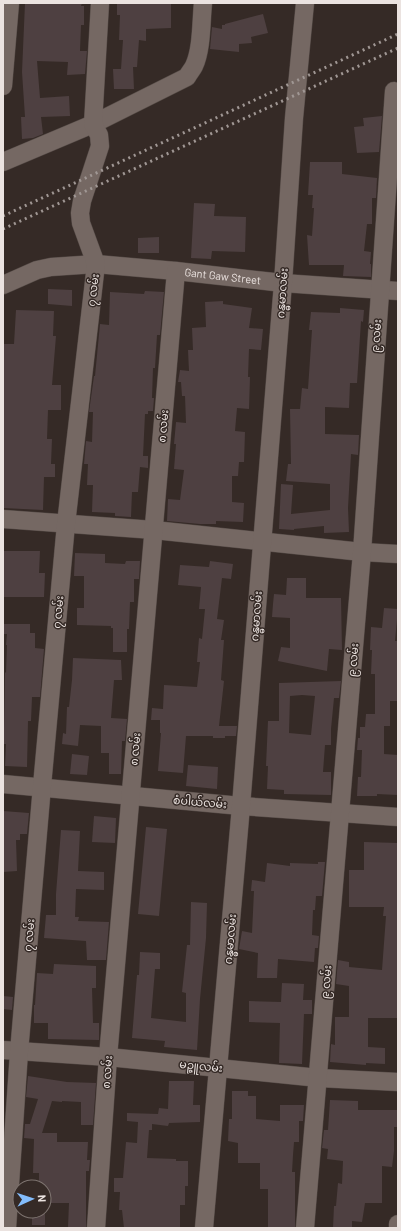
<svg xmlns="http://www.w3.org/2000/svg" width="401" height="1231" viewBox="0 0 401 1231" font-family="Barlow,'Noto Sans Myanmar',sans-serif">
<style>
.building{fill:#4e4041;fill-rule:evenodd}
.lines{fill:none;stroke-linecap:round;stroke-linejoin:round}
.minor-casing{stroke:#534945;stroke-width:19}
.minor{stroke:#756863;stroke-width:18}
.rail{stroke:#a09794;stroke-width:3;stroke-dasharray:2 4;stroke-linecap:butt}
.labels{text-anchor:middle;stroke-width:3;stroke-linejoin:round;paint-order:stroke}
.street-label{font-size:11px;fill:#ebe3e0;stroke:#352a26}
</style>
<rect width="100%" height="100%" fill="#352a26"/>
<g class="building">
<polygon points="25,3 82,3 81,6 84,6 84,25 81,25 80,51 87,51 85,74 67,75 68,62 37,61 40,98 69,96 70,116 41,117 43,134 33,138 22,139 21,117 25,117 22,72"/>
<polygon points="117,3 171,3 171,28 146,29 146,41 139,40 137,67 133,67 134,89 114,89 113,69 121,69 123,40 119,40 120,15 117,15"/>
<polygon points="263,14 268,33 251,37 252,43 239,44 239,52 210,49 212,27 222,29 222,25 225,25 225,24"/>
<polygon points="382,116 379,152 357,153 354,127 364,126 363,118"/>
<polygon points="310,162 342,162 342,174 377,178 376,198 372,198 372,224 367,224 364,251 371,252 370,264 371,264 371,277 343,276 344,265 309,265 307,235 312,236 314,208 312,208 313,195 308,195"/>
<polygon points="194,203 215,204 214,216 246,217 245,252 212,251 211,259 191,258"/>
<polygon points="159,237 159,253 138,253 138,238"/>
<polygon points="48,289 72,290 72,306 48,304"/>
<polygon points="145,291 164,292 160,335 157,335 155,368 153,368 152,398 154,398 153,411 148,411 148,414 145,414 143,456 148,456 148,468 140,467 138,492 132,492 131,517 115,516 115,513 92,512 93,485 87,485 88,464 84,464 86,441 92,442 93,412 89,412 94,376 95,376 100,324 109,325 110,292 144,294"/>
<polygon points="223,301 223,304 252,308 249,328 263,329 261,350 249,349 248,377 250,377 249,409 237,408 235,431 245,432 244,462 239,462 238,476 232,476 232,502 244,503 243,522 216,521 216,524 200,524 167,521 168,499 180,500 184,470 174,469 176,444 174,444 176,422 186,423 185,396 182,396 181,382 178,382 180,370 189,371 188,350 193,350 192,328 206,327 205,302"/>
<polygon points="340,308 364,310 363,322 361,321 357,383 350,383 349,408 325,407 325,434 359,435 358,455 351,454 348,508 349,532 324,533 324,526 294,529 294,530 279,529 281,484 293,485 291,514 330,510 330,484 286,481 288,464 291,464 290,409 300,409 302,388 308,389 312,330 309,330 311,312 340,313"/>
<polygon points="16,310 54,311 53,336 56,336 52,385 61,385 61,410 48,410 47,439 52,439 51,464 55,464 55,477 44,477 43,510 3,508 3,344 14,344"/>
<polygon points="3,551 40,551 39,573 45,573 44,597 3,597"/>
<polygon points="75,553 105,554 105,563 125,564 126,561 140,561 139,579 134,579 134,602 130,602 129,629 127,629 127,652 113,652 113,628 111,628 111,626 77,625 77,608 84,608 84,576 74,576"/>
<polygon points="210,561 233,564 231,579 222,578 217,619 224,620 221,640 224,640 221,680 224,681 219,726 237,726 236,736 225,736 225,738 213,738 213,736 186,736 183,773 158,771 161,733 160,733 160,720 151,720 152,708 163,709 164,685 197,687 200,662 197,662 199,638 202,639 205,609 199,609 201,587 178,585 180,565 209,567"/>
<polygon points="287,578 306,578 306,598 341,598 342,650 329,649 327,671 278,661 281,647 290,648 290,618 272,617 273,604 274,594 286,595"/>
<polygon points="384,608 398,609 395,641 398,641 398,701 390,701 390,726 384,726 384,754 398,755 398,795 377,794 377,796 357,796 358,777 361,777 362,750 357,750 358,738 360,738 360,727 365,727 366,714 375,714 375,674 371,674 372,650 370,650 371,627 382,628"/>
<polygon points="3,624 30,624 30,633 35,633 35,648 44,649 40,697 32,697 31,721 28,721 27,767 5,766 6,744 3,744 3,727 4,727 5,672 6,673 7,645 6,645 7,634 3,634"/>
<polygon points="73,658 121,660 122,680 114,680 111,718 127,719 125,741 122,741 121,774 109,774 109,753 101,753 101,726 80,725 78,746 62,744 63,733 66,734 67,707 69,707 72,680"/>
<path d="M341,681L339,698H334L331,729V745H325L323,772H331V795L284,794V790L267,789L268,766H266L268,721H279V683ZM302,695L315,696L311,735L289,733L290,696Z"/>
<polygon points="72,754 89,756 87,775 70,774"/>
<polygon points="188,765 218,767 217,789 186,786"/>
<polygon points="3,811 29,813 27,834 20,834 20,840 16,840 17,871 3,872 4,832 3,832"/>
<polygon points="94,816 116,818 115,843 92,842"/>
<polygon points="146,827 167,829 159,916 138,914"/>
<polygon points="61,830 80,831 78,871 104,872 104,890 76,889 75,917 79,917 78,921 109,922 106,960 87,960 86,941 44,938 46,915 56,915 56,894"/>
<polygon points="364,842 398,843 398,1018 368,1018 368,1047 385,1048 385,1064 366,1063 366,1065 330,1062 331,1044 335,1045 335,1017 349,1017 349,986 336,984 338,960 349,962 349,967 382,970 386,916 383,916 384,907 349,907 349,870 364,870"/>
<polygon points="318,862 325,862 322,896 316,896 315,910 313,910 312,935 319,936 318,948 315,948 314,962 278,959 277,978 257,978 258,953 239,949 242,931 252,933 254,891 251,891 252,880 265,882 267,863 290,866 290,863 318,864"/>
<polygon points="191,902 207,903 206,938 200,999 197,1050 164,1047 165,1041 132,1038 137,975 139,975 140,952 160,953 160,969 155,969 151,1018 186,1022 186,993 182,992 187,945 190,945"/>
<polygon points="54,964 96,966 96,988 92,988 93,1023 99,1023 99,1040 48,1039 48,1023 34,1023 34,1005 35,1005 37,973 53,974"/>
<polygon points="282,983 304,984 303,1000 312,1000 312,1014 304,1014 302,1064 279,1063 280,1023 249,1022 249,1001 281,1002"/>
<polygon points="3,996 13,997 12,1010 3,1009"/>
<polygon points="28,1076 67,1082 96,1083 93,1125 81,1125 81,1102 62,1101 62,1102 52,1101 42,1133 57,1133 57,1142 88,1142 87,1160 90,1160 89,1171 86,1171 86,1227 68,1227 69,1203 44,1203 44,1187 39,1187 39,1173 33,1173 34,1139 24,1138 25,1124 30,1124 38,1099 26,1097"/>
<polygon points="169,1081 194,1081 193,1105 200,1105 200,1122 169,1123 168,1126 152,1124 152,1130 149,1130 147,1158 176,1159 176,1161 188,1161 188,1186 185,1186 185,1205 180,1205 180,1228 124,1228 122,1210 119,1210 120,1192 114,1192 114,1178 123,1178 126,1142 137,1143 138,1122 127,1121 127,1113 158,1114 159,1108 168,1109"/>
<polygon points="232,1091 248,1091 248,1096 256,1096 256,1119 280,1121 280,1105 304,1105 303,1121 299,1121 299,1142 294,1142 293,1155 292,1172 295,1172 295,1228 268,1228 268,1189 260,1189 260,1163 238,1163 238,1143 228,1141 229,1119 232,1119"/>
<polygon points="330,1100 358,1101 358,1110 397,1110 397,1127 394,1127 394,1151 392,1167 382,1166 382,1203 365,1203 362,1222 352,1221 352,1228 333,1228 334,1206 336,1206 338,1183 342,1184 343,1161 327,1159 328,1149 322,1148 324,1130 328,1130"/>
<rect x="32" y="1212" width="13" height="13"/>
</g>
<g class="lines">
<defs>
<g id="minor">
<polyline points="3,86 10,3"/>
<path d="M3,162L93,124L187,77C189,73 192,70 194,66C202,49 201,22 203,3"/>
<path id="s1" d="M3,285L37,270L51,267L96,264L176,271L283,283L398,291"/>
<polyline points="3,519 154,530 362,552 398,554"/>
<polyline points="3,784 241,806 398,817"/>
<polyline points="3,1050 108,1057 319,1078 398,1082"/>
<polyline points="7,1228 19,1052 42,786 66,524 96,264 81,223 80,213 82,201 100,146 99,135 93,124 100,3"/>
<polyline points="96,1228 108,1057 176,271"/>
<polyline points="204,1228 241,806 283,283 294,118 305,3"/>
<polyline points="305,1228 362,552 394,91"/>
<polyline points="398,1228 398,1224"/>
</g>
</defs>
<use href="#minor" class="minor-casing"/>
<use href="#minor" class="minor"/>
<g class="rail">
<polyline points="3,216 398,34"/>
<polyline points="3,229 398,48"/>
</g>
</g>
<g class="labels">
<g class="street-label">
<text dy="4" stroke="none"><textPath href="#s1" startOffset="224">Gant Gaw Street</textPath></text>
<text transform="translate(93 290) rotate(-83)" y="4">၇ လမ်း</text>
<text transform="translate(282 293) rotate(-86)" y="4">ဂန္ဓမာလမ်း</text>
<text transform="translate(376 336) rotate(-86)" y="4">၉ လမ်း</text>
<text transform="translate(163 426) rotate(-85)" y="4">၈ လမ်း</text>
<text transform="translate(58 612) rotate(-85)" y="4">၇ လမ်း</text>
<text transform="translate(256 616) rotate(-86)" y="4">ဂန္ဓမာလမ်း</text>
<text transform="translate(353 660) rotate(-85)" y="4">၉ လမ်း</text>
<text transform="translate(135 749) rotate(-85)" y="4">၈ လမ်း</text>
<text transform="translate(200 802) rotate(5)" y="4">စံပါယ်လမ်း</text>
<text transform="translate(29 935) rotate(-85)" y="4">၇ လမ်း</text>
<text transform="translate(230 939) rotate(-85)" y="4">ဂန္ဓမာလမ်း</text>
<text transform="translate(326 982) rotate(-85)" y="4">၉ လမ်း</text>
<text transform="translate(201 1066) rotate(6)" y="4">မဉ္ဇူလမ်း</text>
<text transform="translate(107 1072) rotate(-86)" y="4">၈ လမ်း</text>
</g>
</g>
<rect width="401" height="1231" fill="none" stroke="#ebe3e0" stroke-width="8"/>
<g transform="translate(32 1199) rotate(87)"><circle r="19" fill="#352a26" stroke="#7e7470"/>
<path d="M0-3L7 15L0 10L-7 15Z" fill="#83bcfb"/>
<text y="-6" font-size="11" font-weight="bold" text-anchor="middle" fill="#ebe3e0">N</text>
</g>
</svg>
